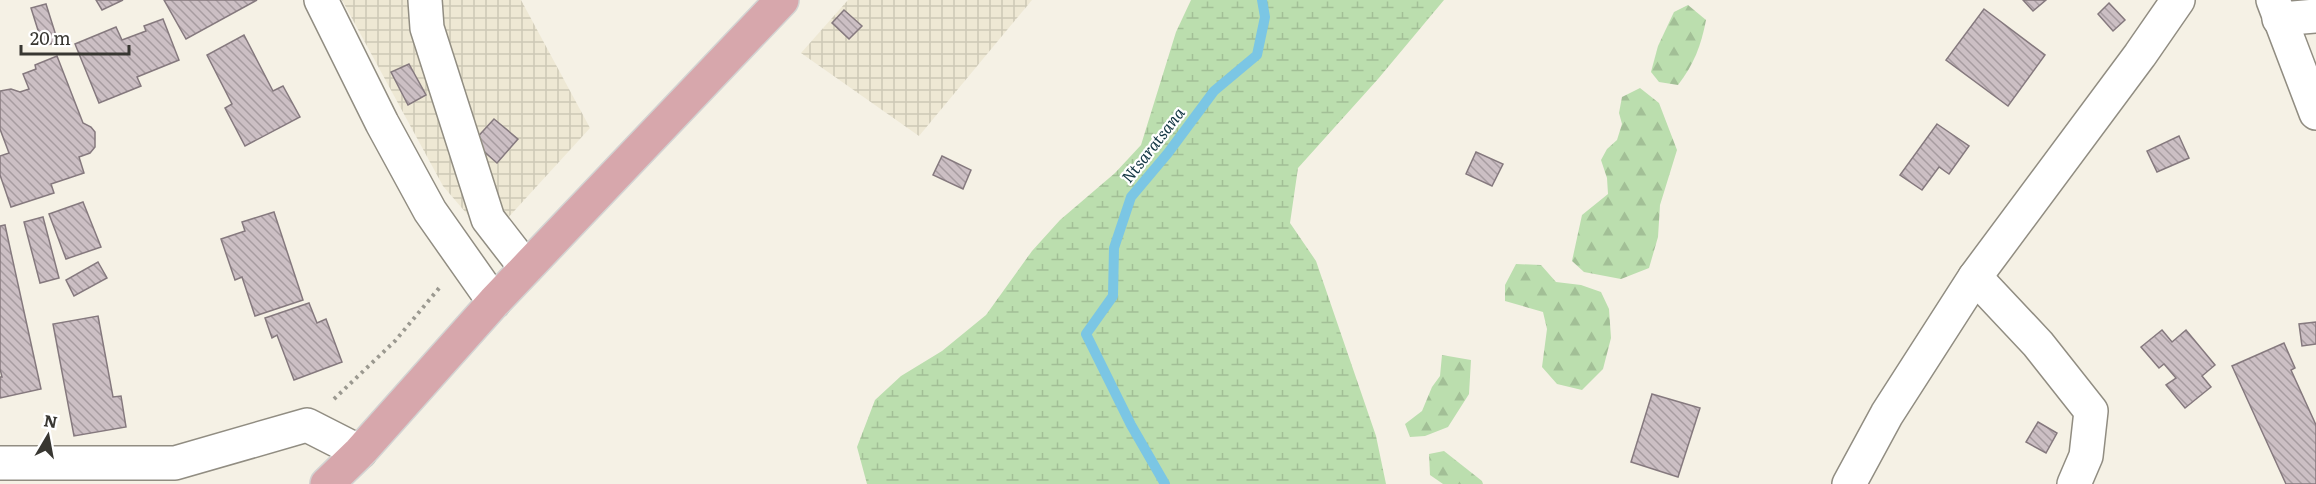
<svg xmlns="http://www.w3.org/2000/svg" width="2316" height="484" viewBox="0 0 2316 484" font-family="Literata,serif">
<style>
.industrial{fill:url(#industrial-grid)}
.forest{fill:url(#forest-firs)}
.wetland{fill:url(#wetland-marsh)}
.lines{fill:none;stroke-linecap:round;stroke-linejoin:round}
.stream{stroke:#7bc6e4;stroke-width:10}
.building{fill:url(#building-back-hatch);stroke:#85797e;stroke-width:1.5}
.minor-casing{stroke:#918d82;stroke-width:36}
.major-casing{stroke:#d3d3d2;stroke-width:36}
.path{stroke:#9b9990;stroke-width:4;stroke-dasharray:3 4.5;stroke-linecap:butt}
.minor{stroke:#fff;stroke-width:33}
.major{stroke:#d7a7ac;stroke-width:33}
.labels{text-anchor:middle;stroke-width:4.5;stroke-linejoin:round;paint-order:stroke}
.water-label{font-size:16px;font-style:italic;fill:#133643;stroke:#fff}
</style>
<defs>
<pattern id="industrial-grid" width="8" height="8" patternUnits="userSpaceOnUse" patternTransform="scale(1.5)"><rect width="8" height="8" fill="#eee8d4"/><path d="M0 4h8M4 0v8" fill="none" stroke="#cdc8b6"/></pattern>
<pattern id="forest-firs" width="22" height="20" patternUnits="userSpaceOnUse" patternTransform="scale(1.5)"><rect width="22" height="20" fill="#bbdeae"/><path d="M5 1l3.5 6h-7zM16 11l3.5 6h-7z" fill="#a2bf96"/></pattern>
<pattern id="wetland-marsh" width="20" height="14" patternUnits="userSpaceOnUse" patternTransform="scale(1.5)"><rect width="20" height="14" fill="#bbdeae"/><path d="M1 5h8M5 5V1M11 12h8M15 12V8" fill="none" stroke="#a2bf96"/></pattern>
<pattern id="building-back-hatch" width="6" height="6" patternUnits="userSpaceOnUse" patternTransform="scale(1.5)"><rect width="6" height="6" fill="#ccbfc4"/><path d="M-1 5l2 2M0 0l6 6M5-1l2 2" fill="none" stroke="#a79ca0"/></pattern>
</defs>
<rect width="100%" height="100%" fill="#f5f1e5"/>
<g class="industrial">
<polygon points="342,0 521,0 590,128 505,221 485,235 443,186"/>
<polygon points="848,0 1032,0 919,136 801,53"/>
</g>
<g class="forest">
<path d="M1688,5L1706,20C1701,46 1694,64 1678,85L1659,82L1651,72L1658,46L1674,12Z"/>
<polygon points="1640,88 1659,103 1677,150 1660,205 1658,237 1649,268 1621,279 1584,272 1572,261 1582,215 1608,194 1607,178 1601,160 1607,149 1617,140 1622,124 1619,113 1622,97"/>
<polygon points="1516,264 1541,265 1556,282 1581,285 1601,292 1609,309 1611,338 1603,369 1582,390 1557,384 1542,367 1547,329 1543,312 1505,301 1505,285"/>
<polygon points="1442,355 1471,360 1469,394 1448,427 1425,436 1410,437 1405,424 1422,411 1432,387 1440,376"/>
<polygon points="1444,451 1482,481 1483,484 1443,484 1430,475 1429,454"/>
</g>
<polygon class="wetland" points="1191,0 1444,0 1378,79 1298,168 1290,223 1316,261 1376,436 1386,484 867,484 857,447 875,400 901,376 942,351 986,315 1032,251 1060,220 1115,173 1141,145 1176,32"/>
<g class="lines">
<polyline class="stream" points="1165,484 1131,425 1086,334 1113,296 1114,248 1131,197 1168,153 1214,91 1257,55 1265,17 1262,0"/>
</g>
<g class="building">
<polygon points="96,0 123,0 102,10"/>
<polygon points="164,0 257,0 186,39"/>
<polygon points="2023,0 2046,0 2033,11"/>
<polygon points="2109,3 2125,20 2113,31 2098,14"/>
<polygon points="46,4 58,42 43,46 31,8"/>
<polygon points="1984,9 2045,55 2008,106 1946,60"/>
<polygon points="844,10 862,26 849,39 832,23"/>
<polygon points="163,19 179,60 137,77 141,86 99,103 75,44 116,27 122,40 146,31 144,26"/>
<polygon points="244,35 273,91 283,86 300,117 245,146 225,108 232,104 207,55"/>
<polygon points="57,56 83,123 91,127 95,132 95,147 90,153 79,157 84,173 51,184 54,193 11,207 0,175 0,156 9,153 0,129 0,91 11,89 20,92 29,89 23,74 36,69 35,65"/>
<polygon points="409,64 426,95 408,105 391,72"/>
<polygon points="494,119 518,139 497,163 473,142"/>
<polygon points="1937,124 1969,146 1949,174 1939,167 1922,190 1900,175"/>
<polygon points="2179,136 2189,158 2157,172 2147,151"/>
<polygon points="1476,152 1503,164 1492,186 1466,174"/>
<polygon points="942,156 971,170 963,189 933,175"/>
<polygon points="83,202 101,247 66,259 49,214"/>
<polygon points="274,212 303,300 255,316 242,277 235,280 221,239 245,231 242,222"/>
<polygon points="43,217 59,278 40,283 24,222"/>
<polygon points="5,225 41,389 0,398 0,377 2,377 0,369 0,226"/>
<polygon points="98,262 107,278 74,296 66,280"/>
<polygon points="309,303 317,323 326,319 342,362 294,380 277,335 272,338 265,318"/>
<polygon points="98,316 113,397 121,396 126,427 74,436 53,324"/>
<polygon points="2316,322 2316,344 2302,346 2299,324"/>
<polygon points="2162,330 2172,342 2186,330 2215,365 2202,376 2211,387 2185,408 2166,385 2176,378 2164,364 2159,368 2141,347"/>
<polygon points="2284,343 2295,368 2291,370 2316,425 2316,484 2286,484 2232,366"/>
<polygon points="1652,394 1700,408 1678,477 1631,462"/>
<polygon points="2038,422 2057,433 2046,453 2026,442"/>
</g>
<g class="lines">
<defs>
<g id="minor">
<polyline points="321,0 382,123 430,211 494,302"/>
<polyline points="425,0 427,28 488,219 526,268"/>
<polyline points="2273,0 2316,113"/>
<polyline points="2279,19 2316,16"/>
<polyline points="1975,277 2038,344 2091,411 2086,456 2074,484"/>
<polyline points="0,463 175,463 307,425 360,452"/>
<polyline points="1849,484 1887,414 1975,277 2140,55 2178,0"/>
</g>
<polyline id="major" points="327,484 360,452 494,302 782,0"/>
</defs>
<use href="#minor" class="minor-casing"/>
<use href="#major" class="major-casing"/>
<polyline class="path" points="334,399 395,341 440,287"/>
<use href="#minor" class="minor"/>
<use href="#major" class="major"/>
</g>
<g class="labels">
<g class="water-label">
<text transform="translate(1153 145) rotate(-52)" y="6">Ntsaratsana</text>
</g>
</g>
<g transform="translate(48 436) rotate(10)" stroke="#ffffff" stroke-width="4.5" paint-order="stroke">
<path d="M0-4.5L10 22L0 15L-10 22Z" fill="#383732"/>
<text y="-9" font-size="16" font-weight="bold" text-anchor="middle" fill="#383732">N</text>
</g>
<path d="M21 45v9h108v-9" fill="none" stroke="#383732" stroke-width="3"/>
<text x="30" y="45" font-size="18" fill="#383732" stroke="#ffffff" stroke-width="4.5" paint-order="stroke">20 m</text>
</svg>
